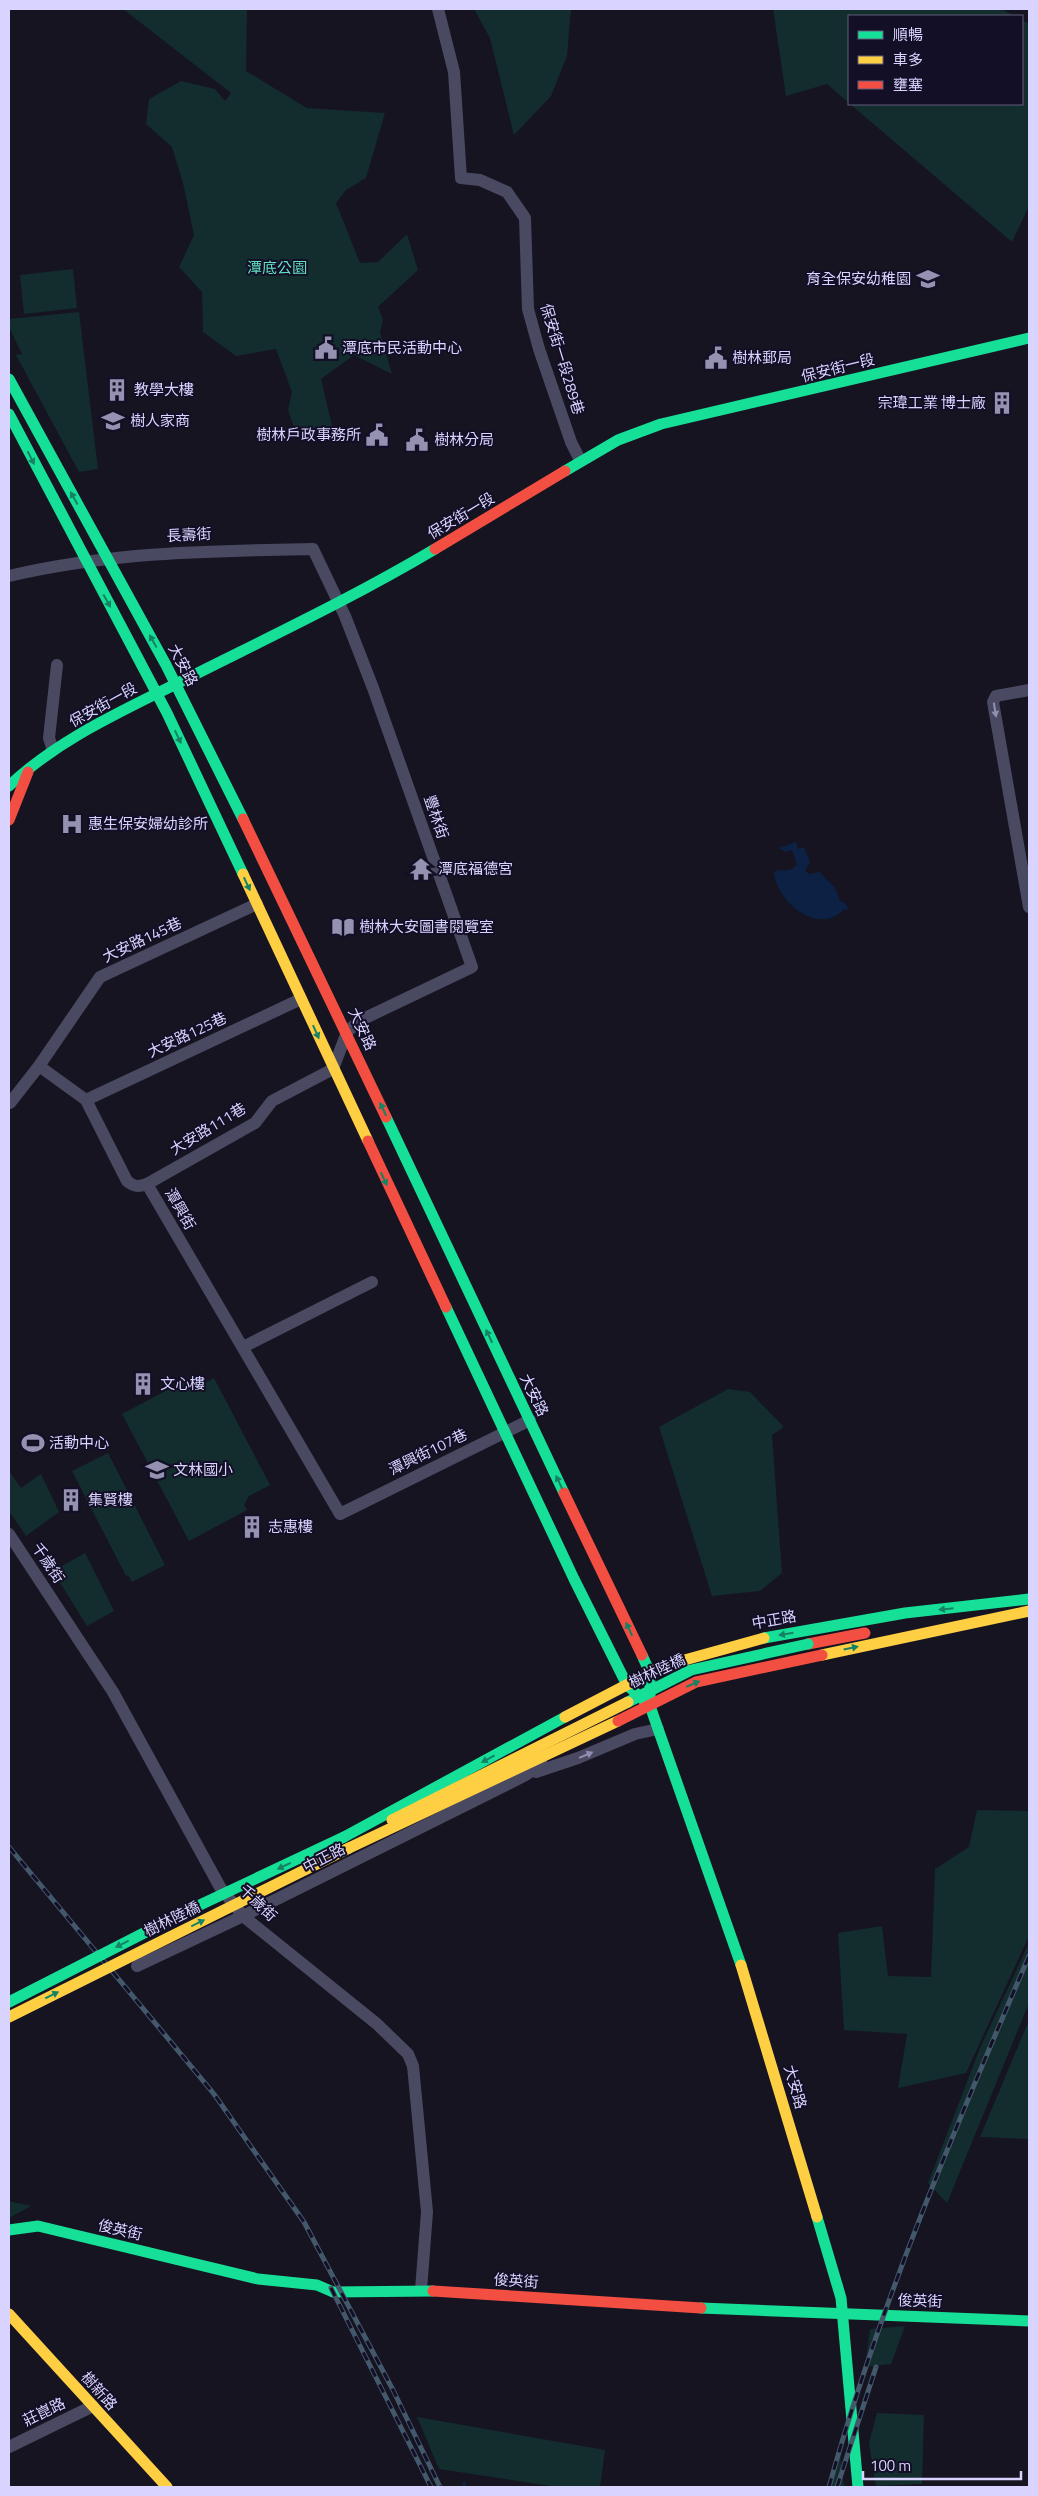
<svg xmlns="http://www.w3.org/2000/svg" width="1038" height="2496" viewBox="0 0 1038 2496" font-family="'Titillium Web','Noto Sans TC',sans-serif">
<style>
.green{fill:#132c2d}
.water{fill:#0d2144}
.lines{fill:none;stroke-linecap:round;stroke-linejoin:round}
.stream{stroke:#0d2144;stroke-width:3}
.street{stroke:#4a4962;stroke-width:12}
.fast{stroke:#16e098;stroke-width:11}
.slow{stroke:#ffcf43;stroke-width:11}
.jam{stroke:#f24e42;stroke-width:11}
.rail-casing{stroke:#43596b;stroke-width:5}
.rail{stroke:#130f26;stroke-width:3;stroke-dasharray:9;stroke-linecap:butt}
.fast-bridge{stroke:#16e098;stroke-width:11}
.slow-bridge{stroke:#ffcf43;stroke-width:11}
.oneway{fill:#158265}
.oneway2{fill:#928eb0}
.labels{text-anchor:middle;stroke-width:4;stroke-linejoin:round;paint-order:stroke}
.park-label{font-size:15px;fill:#5fe0c0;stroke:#130f26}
.poi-label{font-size:15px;fill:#d9d4ff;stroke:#130f26;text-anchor:start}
.street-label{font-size:15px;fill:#d9d4ff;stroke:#130f26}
</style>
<rect width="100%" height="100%" fill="#161421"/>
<g class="green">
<polygon points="123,9 247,9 246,71 307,108 385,113 366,178 346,190 336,203 360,263 378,262 407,234 418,270 378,307 383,320 380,332 392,374 354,355 321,379 333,430 298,439 288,410 292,392 276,349 236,356 203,332 202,292 179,267 194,235 183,183 172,147 146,124 149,99 181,81 215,89 225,101 231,93"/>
<polygon points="474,9 571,9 567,56 551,96 514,135 490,38"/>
<polygon points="773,9 1001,9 1015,16 849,16 849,103 827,84 786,96"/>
<polygon points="1022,20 1029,24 1029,206 1012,242 850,104 1022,104"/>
<polygon points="73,269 77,308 24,314 20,275"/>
<polygon points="79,312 98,469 79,472 16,355 22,354 9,327 9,319"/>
<polygon points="190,1378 196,1388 214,1378 270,1485 249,1496 244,1505 247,1510 189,1541 122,1414"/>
<polygon points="728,1389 750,1392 784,1427 772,1435 782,1573 760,1591 712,1596 659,1427"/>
<polygon points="108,1453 165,1565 132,1582 128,1575 126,1576 72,1471"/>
<polygon points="9,1471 21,1488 41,1474 59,1512 26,1536 9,1511"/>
<polygon points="85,1553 114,1611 87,1626 53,1571"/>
<polygon points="977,1810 1029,1811 1029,1936 966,2073 898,2088 907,2034 844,2030 838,1933 882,1926 888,1976 931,1977 935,1869 969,1847"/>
<polygon points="1029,1943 1029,2003 947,2203 928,2183 980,2048"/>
<polygon points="1029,2020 1029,2139 980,2137"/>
<polygon points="9,2201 31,2206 9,2218"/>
<polygon points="905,2326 891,2364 865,2367 870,2329"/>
<polygon points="877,2413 924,2415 922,2484 876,2486 869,2443"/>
<polygon points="417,2417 605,2450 600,2487 557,2487 439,2469"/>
<polygon points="840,2454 844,2487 830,2487"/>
</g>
<path class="water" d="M796,842L798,849L804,847L810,862L805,871L809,874L820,872C830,887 833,878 840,901L845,903L849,910L844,909C819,937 777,902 774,873L777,870C785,871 792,871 797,864L792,850L786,852L779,848Z"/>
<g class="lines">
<polyline class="stream" points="464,2483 465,2487"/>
<g class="street">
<polyline points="438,9 454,72 461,178 480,180 507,192 525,218 528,309 539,349 571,442 580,460"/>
<path d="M9,576C113,552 207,551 313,549L345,616L373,688L472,967L359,1021L347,1032L333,1069L272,1101L255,1123L147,1184"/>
<polyline points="1029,690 996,696 993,702 1029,907"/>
<polyline points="53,750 49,738 57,665"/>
<path d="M39,1066L86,1100L127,1181C134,1187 138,1187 147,1184L340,1514L530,1420"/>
<polyline points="86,1100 301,999"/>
<polyline points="10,1103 39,1066 100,977 257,904"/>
<polyline points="243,1347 372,1282"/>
<polyline points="9,1534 113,1692 220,1887 243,1916 377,2024 408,2054 413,2066 427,2212 421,2290"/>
<polyline points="536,1772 578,1758 635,1734 658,1729"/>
<polyline points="137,1966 243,1916 524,1776 542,1764"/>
<polyline points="9,2447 93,2406"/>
</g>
<g class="fast">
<polyline points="9,379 166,665 243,819"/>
<polyline points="9,414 167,713 243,874"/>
<polyline points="565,471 618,440 661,424 1029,338"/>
<path d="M9,786C56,741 118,713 176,684C263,640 351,599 435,549"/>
<polyline points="386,1117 564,1493"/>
<polyline points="446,1307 574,1579 627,1685 650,1706"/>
<polyline points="764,1638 905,1613 1029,1599"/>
<polyline points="642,1655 650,1673 650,1706 741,1965"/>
<polyline points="344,1837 565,1717"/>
<polyline points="817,2217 841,2298 858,2487"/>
<polyline points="9,2230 38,2226 258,2279 317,2285 333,2292 433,2291"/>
<polyline points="701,2308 1029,2321"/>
</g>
<g class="slow">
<polyline points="243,874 368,1141"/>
<polyline points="822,1655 1029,1611"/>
<polyline points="565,1717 663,1666 764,1638"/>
<polyline points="349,1848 618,1721"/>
<polyline points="741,1965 817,2217"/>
<polyline points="9,2314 167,2487"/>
</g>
<g class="jam">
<polyline points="435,549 565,471"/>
<polyline points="243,819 386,1117"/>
<polyline points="9,820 28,772"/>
<polyline points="368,1141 446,1307"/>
<polyline points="564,1493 642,1655"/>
<polyline points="808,1644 865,1633"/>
<polyline points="618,1721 696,1682 822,1655"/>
<polyline points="433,2291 701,2308"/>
</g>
<defs>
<g id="rail">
<polyline points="9,1847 214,2094 304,2222 393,2390 440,2487"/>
<polyline points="331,2288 431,2487"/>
<path d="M829,2487C879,2306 955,2128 1029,1956"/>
<polyline points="837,2487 876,2367"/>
</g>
</defs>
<use href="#rail" class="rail-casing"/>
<use href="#rail" class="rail"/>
<g class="fast-bridge">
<polyline points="628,1702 691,1670 808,1644"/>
<polyline points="9,2002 185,1912 344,1837"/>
</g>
<g class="slow-bridge">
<polyline points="392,1820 628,1702"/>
<polyline points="9,2017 349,1848"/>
</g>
</g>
<defs><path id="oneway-solid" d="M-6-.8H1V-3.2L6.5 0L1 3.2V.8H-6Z" transform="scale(1.25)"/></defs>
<g class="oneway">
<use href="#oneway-solid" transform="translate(31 458) rotate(63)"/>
<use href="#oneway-solid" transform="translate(74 498) rotate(-119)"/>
<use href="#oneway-solid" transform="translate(107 601) rotate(61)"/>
<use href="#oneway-solid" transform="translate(153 641) rotate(-119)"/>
<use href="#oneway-solid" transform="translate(178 737) rotate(65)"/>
<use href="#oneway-solid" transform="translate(247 884) rotate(65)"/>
<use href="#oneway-solid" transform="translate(316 1032) rotate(66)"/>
<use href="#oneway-solid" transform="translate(383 1109) rotate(-115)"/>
<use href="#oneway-solid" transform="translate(384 1179) rotate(65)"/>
<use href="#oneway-solid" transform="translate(489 1336) rotate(-115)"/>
<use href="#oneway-solid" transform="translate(559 1482) rotate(-115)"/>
<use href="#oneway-solid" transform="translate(946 1609) rotate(174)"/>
<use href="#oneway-solid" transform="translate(629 1629) rotate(-115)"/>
<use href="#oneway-solid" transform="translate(786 1634) rotate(171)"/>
<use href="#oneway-solid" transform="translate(851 1648) rotate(-12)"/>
<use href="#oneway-solid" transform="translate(693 1684) rotate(-23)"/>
<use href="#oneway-solid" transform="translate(488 1759) rotate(152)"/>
<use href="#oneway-solid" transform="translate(284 1866) rotate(155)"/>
<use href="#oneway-solid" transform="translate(198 1923) rotate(-26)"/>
<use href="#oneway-solid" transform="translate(122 1944) rotate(153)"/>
<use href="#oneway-solid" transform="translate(52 1995) rotate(-26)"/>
</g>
<g class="oneway2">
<use href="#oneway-solid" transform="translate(995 710) rotate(81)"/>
<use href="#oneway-solid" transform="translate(586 1755) rotate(-23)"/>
</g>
<defs>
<symbol id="school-bare" viewBox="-9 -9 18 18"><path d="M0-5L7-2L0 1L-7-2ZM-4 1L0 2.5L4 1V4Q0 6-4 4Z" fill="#9591b1" stroke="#130f26" stroke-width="2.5" paint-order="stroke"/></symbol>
<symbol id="civic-bare" viewBox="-9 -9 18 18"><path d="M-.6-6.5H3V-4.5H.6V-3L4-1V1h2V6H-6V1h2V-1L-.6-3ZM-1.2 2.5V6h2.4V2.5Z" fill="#9591b1" stroke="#130f26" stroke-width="2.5" paint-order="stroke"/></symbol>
<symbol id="building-bare" viewBox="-9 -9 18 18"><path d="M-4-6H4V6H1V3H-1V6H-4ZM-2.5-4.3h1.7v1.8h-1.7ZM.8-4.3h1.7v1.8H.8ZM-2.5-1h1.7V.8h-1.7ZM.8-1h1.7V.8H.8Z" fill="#9591b1" stroke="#130f26" stroke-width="2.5" paint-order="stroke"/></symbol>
<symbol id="hospital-bare" viewBox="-9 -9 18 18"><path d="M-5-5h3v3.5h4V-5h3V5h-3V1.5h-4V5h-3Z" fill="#9591b1" stroke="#130f26" stroke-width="2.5" paint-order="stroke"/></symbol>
<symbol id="temple-bare" viewBox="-9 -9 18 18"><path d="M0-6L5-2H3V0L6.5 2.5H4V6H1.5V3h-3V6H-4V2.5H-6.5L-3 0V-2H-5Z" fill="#9591b1" stroke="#130f26" stroke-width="2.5" paint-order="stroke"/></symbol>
<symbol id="library-bare" viewBox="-9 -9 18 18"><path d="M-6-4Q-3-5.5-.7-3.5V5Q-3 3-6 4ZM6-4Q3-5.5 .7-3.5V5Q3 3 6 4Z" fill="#9591b1" stroke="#130f26" stroke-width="2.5" paint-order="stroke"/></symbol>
<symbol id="stadium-bare" viewBox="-9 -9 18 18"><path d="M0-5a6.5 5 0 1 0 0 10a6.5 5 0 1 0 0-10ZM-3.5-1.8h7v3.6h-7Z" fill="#9591b1" stroke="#130f26" stroke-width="2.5" paint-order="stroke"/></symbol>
</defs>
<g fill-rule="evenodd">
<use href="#school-bare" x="912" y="263" width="32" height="32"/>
<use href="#civic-bare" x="310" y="332" width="32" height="32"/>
<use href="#civic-bare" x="700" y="342" width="32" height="32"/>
<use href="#building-bare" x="101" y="374" width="32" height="32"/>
<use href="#building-bare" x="986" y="387" width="32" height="32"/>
<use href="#school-bare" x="97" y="405" width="32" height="32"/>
<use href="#civic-bare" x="361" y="419" width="32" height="32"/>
<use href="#civic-bare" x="401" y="424" width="32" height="32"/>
<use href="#hospital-bare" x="56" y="808" width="32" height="32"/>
<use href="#temple-bare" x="405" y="853" width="32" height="32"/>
<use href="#library-bare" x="327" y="911" width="32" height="32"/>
<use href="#building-bare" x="127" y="1368" width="32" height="32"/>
<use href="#stadium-bare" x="17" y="1427" width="32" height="32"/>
<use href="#school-bare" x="141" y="1454" width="32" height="32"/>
<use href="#building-bare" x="55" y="1484" width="32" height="32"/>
<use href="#building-bare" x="236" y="1511" width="32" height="32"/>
</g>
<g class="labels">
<g class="park-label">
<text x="277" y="273">潭底公園</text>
</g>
<g class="poi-label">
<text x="911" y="284" text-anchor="end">育全保安幼稚園</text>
<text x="342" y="353">潭底市民活動中心</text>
<text x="732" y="363">樹林郵局</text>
<text x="134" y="395">教學大樓</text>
<text x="986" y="408" text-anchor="end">宗瑋工業 博士廠</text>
<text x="130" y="426">樹人家商</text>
<text x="361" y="440" text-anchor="end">樹林戶政事務所</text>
<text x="434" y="445">樹林分局</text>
<text x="88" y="829">惠生保安婦幼診所</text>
<text x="438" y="874">潭底福德宮</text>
<text x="359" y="932">樹林大安圖書閱覽室</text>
<text x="160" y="1389">文心樓</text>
<text x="49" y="1448">活動中心</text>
<text x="173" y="1475">文林國小</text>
<text x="88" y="1505">集賢樓</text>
<text x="268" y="1532">志惠樓</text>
</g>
<g class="street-label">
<text transform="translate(562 359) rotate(73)" y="5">保安街一段289巷</text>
<text transform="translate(838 368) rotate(-14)" y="5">保安街一段</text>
<text transform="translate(461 516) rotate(-31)" y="5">保安街一段</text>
<text transform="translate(189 535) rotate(-3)" y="5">長壽街</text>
<text transform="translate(183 665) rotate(62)" y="5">大安路</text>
<text transform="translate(103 705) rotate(-29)" y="5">保安街一段</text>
<text transform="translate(436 817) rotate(71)" y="5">豐林街</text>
<text transform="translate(142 940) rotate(-25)" y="5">大安路145巷</text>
<text transform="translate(362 1029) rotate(65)" y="5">大安路</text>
<text transform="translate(187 1035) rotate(-25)" y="5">大安路125巷</text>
<text transform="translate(208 1129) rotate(-31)" y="5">大安路111巷</text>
<text transform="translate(180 1209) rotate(60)" y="5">潭興街</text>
<text transform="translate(534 1395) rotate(64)" y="5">大安路</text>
<text transform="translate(428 1452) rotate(-26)" y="5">潭興街107巷</text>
<text transform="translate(48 1563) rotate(56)" y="5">千歲街</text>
<text transform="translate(774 1620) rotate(-10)" y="5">中正路</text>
<text transform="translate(657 1671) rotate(-25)" y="5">樹林陸橋</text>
<text transform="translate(324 1858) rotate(-27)" y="5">中正路</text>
<text transform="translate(258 1903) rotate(44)" y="5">千歲街</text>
<text transform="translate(172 1919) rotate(-26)" y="5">樹林陸橋</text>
<text transform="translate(795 2087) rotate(74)" y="5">大安路</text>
<text transform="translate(120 2230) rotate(13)" y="5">俊英街</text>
<text transform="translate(516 2281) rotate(4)" y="5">俊英街</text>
<text transform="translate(920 2301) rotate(2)" y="5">俊英街</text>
<text transform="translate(99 2391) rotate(48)" y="5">樹新路</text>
<text transform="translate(44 2412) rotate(-26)" y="5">莊崑路</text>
</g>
</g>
<rect width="1038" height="2496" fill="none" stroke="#d9d4ff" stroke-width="20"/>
<rect x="848" y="15" width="175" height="90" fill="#130f26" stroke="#625e7d"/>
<rect x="858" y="31" width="25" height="8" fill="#16e098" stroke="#625e7d"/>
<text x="893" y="40" font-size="15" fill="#d9d4ff">順暢</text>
<rect x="858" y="56" width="25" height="8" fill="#ffcf43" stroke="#625e7d"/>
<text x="893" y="65" font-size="15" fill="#d9d4ff">車多</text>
<rect x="858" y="81" width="25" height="8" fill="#f24e42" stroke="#625e7d"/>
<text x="893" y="90" font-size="15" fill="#d9d4ff">壅塞</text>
<path d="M863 2471v8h158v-8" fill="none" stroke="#d9d4ff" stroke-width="2.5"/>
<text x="870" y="2471" font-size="15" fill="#d9d4ff" stroke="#130f26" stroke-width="4" paint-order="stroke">100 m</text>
</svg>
